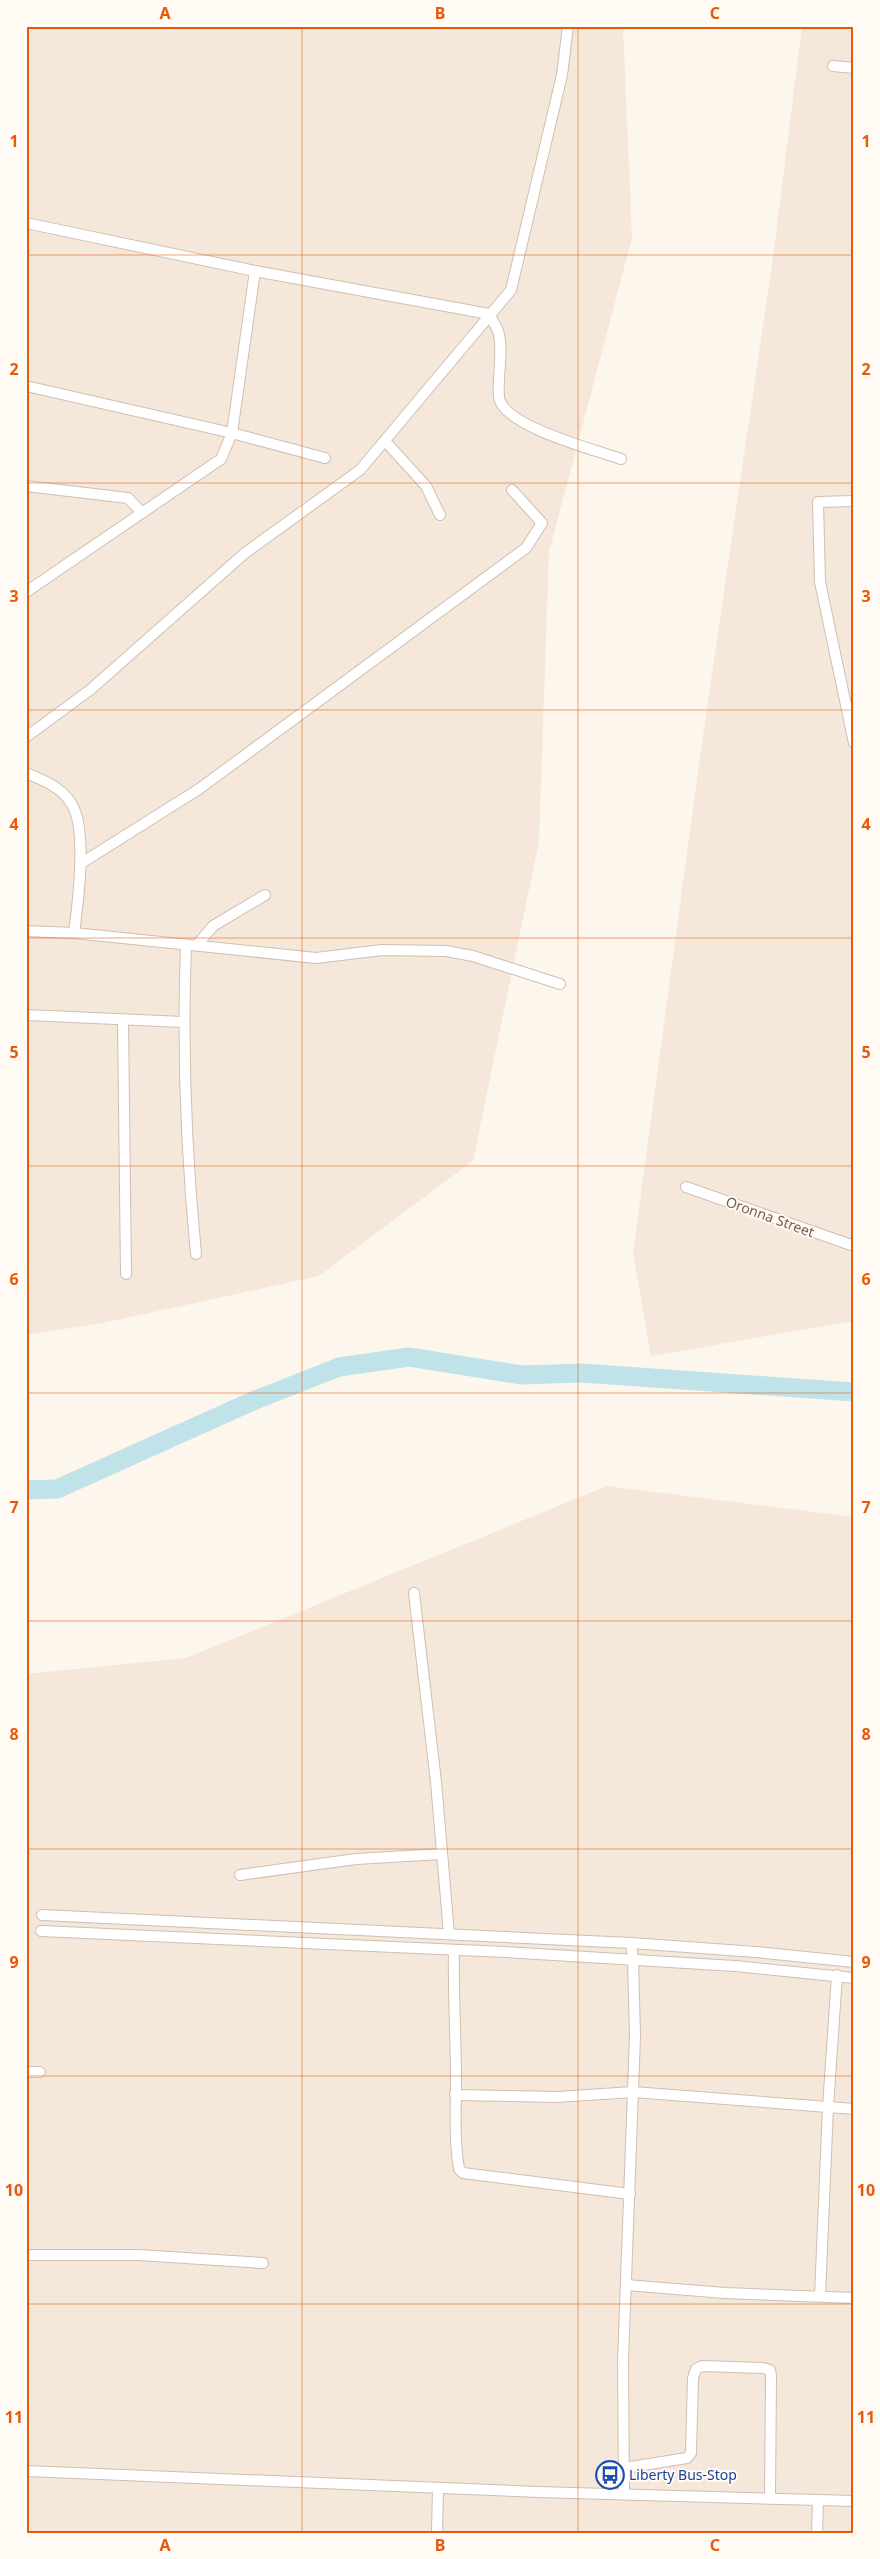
<svg xmlns="http://www.w3.org/2000/svg" width="880" height="2559" viewBox="0 0 880 2559" font-family="'Noto Sans',sans-serif">
<style>
.residential{fill:#f5e8da}
.lines{fill:none;stroke-linecap:round;stroke-linejoin:round}
.river{stroke:#bfe3e8;stroke-width:19}
.minor-casing{stroke:#d1beb0;stroke-width:12}
.minor{stroke:#fff;stroke-width:10}
.grid{fill:none;stroke:#e8590c;stroke-width:1;stroke-opacity:0.55}
.labels{text-anchor:middle;stroke-width:4;stroke-linejoin:round;paint-order:stroke}
.street-label{font-size:14px;fill:#7a5c4d;stroke:#fffaf3}
.transit-label{font-size:14px;fill:#164399;stroke:#fffaf3;text-anchor:start}
.neatline{fill:none;stroke:#e8590c;stroke-width:2}
.grid-label{font-size:16px;text-anchor:middle;font-weight:bold;fill:#e8590c}
</style>
<rect width="100%" height="100%" fill="#fdf6ec"/>
<g class="residential">
<polygon points="26,26 623,26 632,238 549,552 539,841 473,1161 319,1276 103,1323 26,1335"/>
<polygon points="802,26 854,26 854,1321 651,1356 633,1253 702,742 774,250"/>
<polygon points="607,1486 854,1517 854,2533 26,2533 26,1674 186,1658"/>
</g>
<g class="lines">
<polyline class="river" points="26,1490 57,1489 253,1401 339,1367 409,1357 522,1375 582,1373 854,1392"/>
<defs>
<g id="minor">
<polyline points="833,66 854,68"/>
<path d="M26,223L255,271L489,314C492,320 496,326 498,331C504,349 497,378 499,397C502,426 596,450 621,459"/>
<polyline points="26,386 232,433 325,458"/>
<polyline points="385,441 426,486 440,515"/>
<polyline points="26,486 128,498 141,512"/>
<polyline points="854,501 818,502 820,582 854,743"/>
<polyline points="26,592 221,459 232,433 255,271"/>
<polyline points="26,737 90,690 245,553 360,470 511,290 562,75 568,26"/>
<path d="M26,773C43,780 61,787 71,803C88,828 78,903 74,933"/>
<polyline points="80,864 199,789 526,548 542,523 512,490"/>
<polyline points="26,931 74,933 316,958 382,950 446,951 473,956 560,984"/>
<path d="M186,945C182,1049 186,1151 196,1254"/>
<polyline points="197,945 213,926 265,895"/>
<polyline points="26,1015 183,1022"/>
<polyline points="123,1020 126,1274"/>
<polyline points="686,1187 854,1246"/>
<polyline points="414,1593 436,1782 449,1934"/>
<polyline points="240,1875 356,1859 441,1854"/>
<polyline points="42,1915 631,1943 756,1952 854,1962"/>
<polyline points="41,1931 505,1952 735,1966 854,1978"/>
<path d="M454,1950C453,1994 456,2037 456,2081C456,2111 454,2140 459,2169L463,2173L630,2194"/>
<polyline points="26,2072 40,2072"/>
<polyline points="455,2095 557,2097 633,2092 854,2109"/>
<polyline points="26,2255 138,2255 263,2263"/>
<polyline points="626,2285 725,2293 854,2298"/>
<polyline points="820,2296 828,2107 837,1975"/>
<polyline points="624,2468 687,2458 691,2453 693,2378 696,2369 702,2366 763,2368 770,2370 771,2376 770,2497"/>
<polyline points="26,2471 538,2492 854,2501"/>
<polyline points="624,2493 623,2361 635,2036 633,1959 631,1943"/>
<polyline points="437,2533 438,2488"/>
<polyline points="817,2533 818,2501"/>
</g>
</defs>
<use href="#minor" class="minor-casing"/>
<use href="#minor" class="minor"/>
</g>
<path class="grid" d="M302,26V2533M578,26V2533M26,255H854M26,483H854M26,710H854M26,938H854M26,1166H854M26,1393H854M26,1621H854M26,1849H854M26,2076H854M26,2304H854"/>
<defs>
<symbol id="bus-ring" viewBox="-11 -11 22 22"><circle r="9.5" fill="#fffaf3" stroke="#1a4fb4" stroke-width="1.5"/><path d="M-5-6H5V4H4V6H2V4H-2V6H-4V4H-5ZM-3.5-4V0h7V-4ZM-3.5 1.2v1.5H-2V1.2ZM2 1.2v1.5H3.5V1.2Z" fill="#1a4fb4"/></symbol>
</defs>
<g fill-rule="evenodd">
<use href="#bus-ring" x="594" y="2459" width="32" height="32"/>
</g>
<g class="labels">
<g class="street-label">
<text transform="translate(770 1217) rotate(20)" y="5">Oronna Street</text>
</g>
<g class="transit-label">
<text x="629" y="2480">Liberty Bus-Stop</text>
</g>
</g>
<rect width="880" height="2559" fill="none" stroke="#fffaf3" stroke-width="55"/>
<rect x="28" y="28" width="824" height="2504" class="neatline"/>
<g class="grid-label">
<text x="165" y="19">A</text>
<text x="440" y="19">B</text>
<text x="715" y="19">C</text>
<text x="14" y="147">1</text>
<text x="866" y="147">1</text>
<text x="14" y="375">2</text>
<text x="866" y="375">2</text>
<text x="14" y="602">3</text>
<text x="866" y="602">3</text>
<text x="14" y="830">4</text>
<text x="866" y="830">4</text>
<text x="14" y="1058">5</text>
<text x="866" y="1058">5</text>
<text x="14" y="1285">6</text>
<text x="866" y="1285">6</text>
<text x="14" y="1513">7</text>
<text x="866" y="1513">7</text>
<text x="14" y="1740">8</text>
<text x="866" y="1740">8</text>
<text x="14" y="1968">9</text>
<text x="866" y="1968">9</text>
<text x="14" y="2196">10</text>
<text x="866" y="2196">10</text>
<text x="14" y="2423">11</text>
<text x="866" y="2423">11</text>
<text x="165" y="2551">A</text>
<text x="440" y="2551">B</text>
<text x="715" y="2551">C</text>
</g>
</svg>
